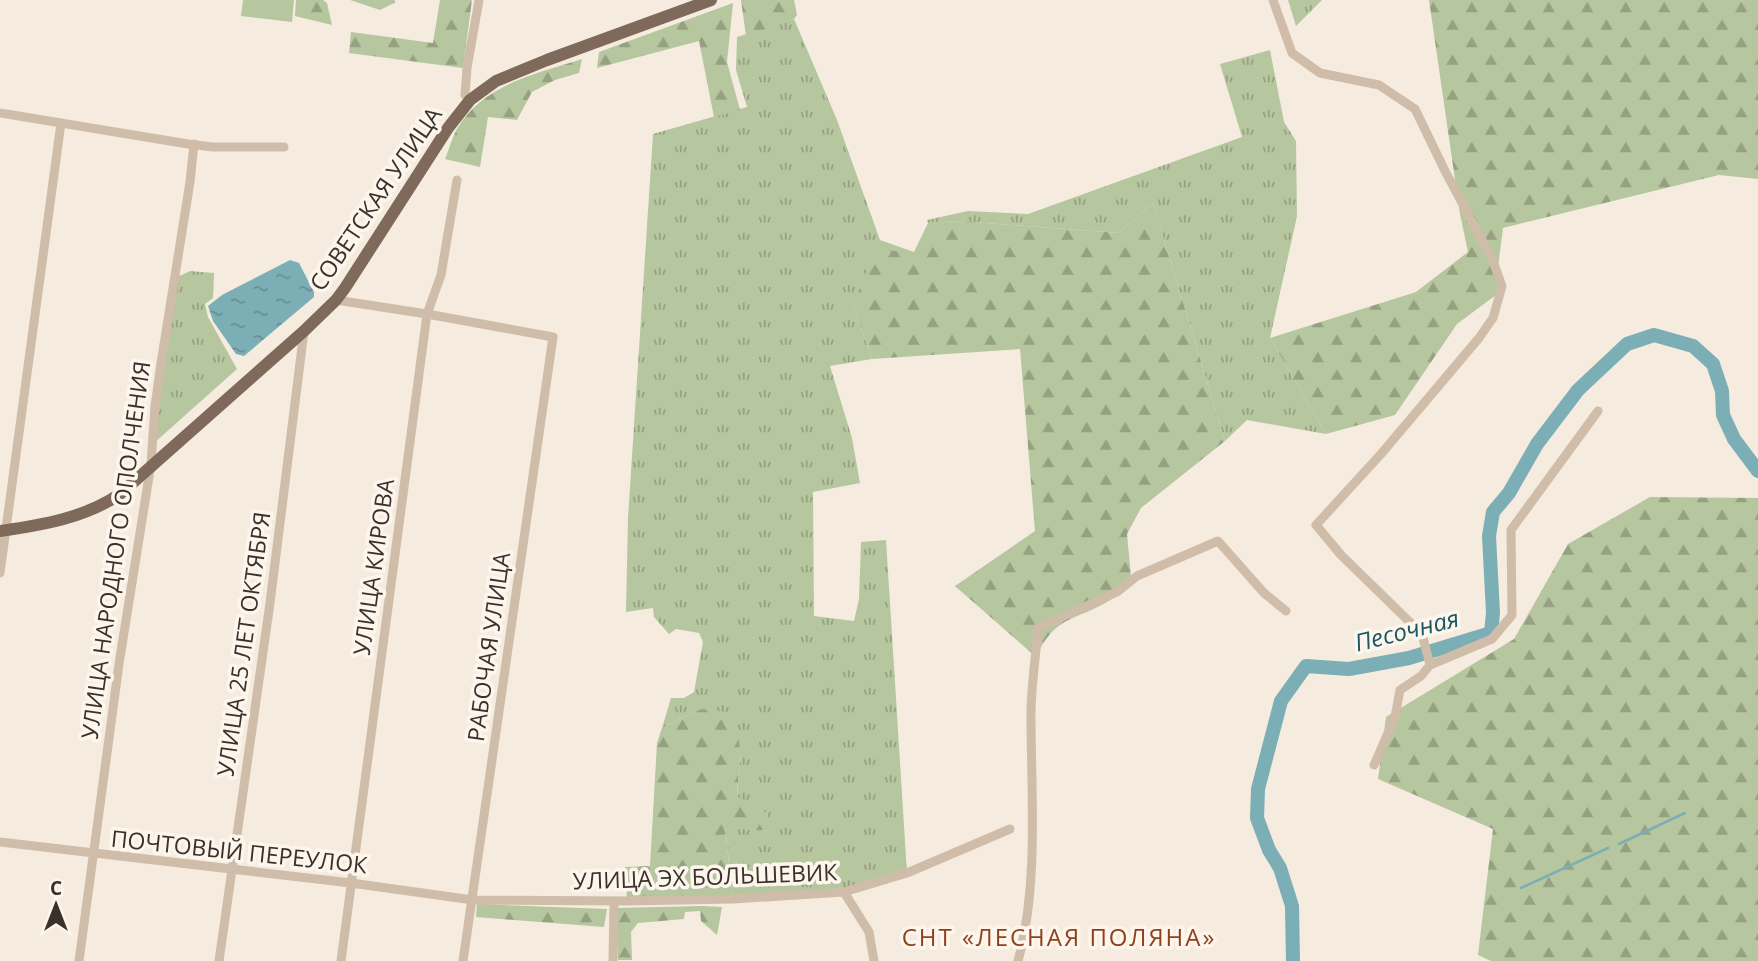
<svg xmlns="http://www.w3.org/2000/svg" width="1758" height="961" viewBox="0 0 1758 961" font-family="'Open Sans',sans-serif">
<style>
.grass{fill:url(#grass-tufts)}
.forest{fill:url(#forest-firs)}
.pitch{fill:#b6c69e}
.water{fill:url(#water-ripples)}
.lines{fill:none;stroke-linecap:round;stroke-linejoin:round}
.stream{stroke:#7caeb5;stroke-width:2.5}
.river{stroke:#7caeb5;stroke-width:14}
.minor{stroke:#cfbdaa;stroke-width:9}
.major{stroke:#7f695a;stroke-width:12}
.labels{text-anchor:middle;stroke-width:7;stroke-linejoin:round;paint-order:stroke}
.street-label{font-size:23px;fill:#3c312a;stroke:#fcf6ed}
.water-label{font-size:24px;font-style:italic;fill:#1b5861;stroke:#fcf6ed}
.neighbourhood-label{font-size:24px;letter-spacing:2px;fill:#92401c;stroke:#fcf6ed}
</style>
<defs>
<pattern id="grass-tufts" width="24" height="20" patternUnits="userSpaceOnUse" patternTransform="scale(1.75)"><rect width="24" height="20" fill="#b6c69e"/><path d="M3 7l-1-3M5 7V3M7 7l1-3M15 17l-1-3M17 17v-4M19 17l1-3" fill="none" stroke="#95a181"/></pattern>
<pattern id="forest-firs" width="22" height="20" patternUnits="userSpaceOnUse" patternTransform="scale(1.75)"><rect width="22" height="20" fill="#b6c69e"/><path d="M5 1l3.5 6h-7zM16 11l3.5 6h-7z" fill="#95a181"/></pattern>
<pattern id="water-ripples" width="26" height="14" patternUnits="userSpaceOnUse" patternTransform="scale(1.75)"><rect width="26" height="14" fill="#7caeb5"/><path d="M2 4q2-2 4 0t4 0M15 11q2-2 4 0t4 0" fill="none" stroke="#678e93"/></pattern>
</defs>
<rect width="100%" height="100%" fill="#f5ecdf"/>
<g class="grass">
<polygon points="1288,0 1322,0 1296,26"/>
<polygon points="794,19 837,120 880,240 914,252 853,305 872,359 830,366 852,438 860,483 813,492 814,616 854,621 859,599 861,542 886,540 907,873 844,892 733,899 725,827 770,831 767,814 737,797 740,753 701,709 662,728 671,698 684,698 694,692 703,642 699,633 676,629 669,634 654,617 653,608 626,612 628,518 653,134 747,107 736,70 737,37"/>
<polygon points="1270,50 1284,122 1296,141 1297,216 1270,338 1326,434 1247,420 1225,441 1153,203 1119,233 960,221 928,223 927,220 968,211 1028,214 1242,137 1220,64"/>
<polygon points="190,271 214,273 213,298 205,304 208,317 237,369 154,443 175,278"/>
</g>
<g class="forest">
<polygon points="296,0 323,0 327,3 332,25 295,16"/>
<polygon points="350,0 394,0 396,2 380,10"/>
<polygon points="440,0 472,0 463,68 349,53 351,32 433,43"/>
<polygon points="741,0 794,0 797,15 794,19 746,36"/>
<polygon points="1429,0 1758,0 1758,179 1719,175 1503,228 1497,275 1500,292 1457,324 1395,415 1326,434 1270,338 1416,292 1468,252 1460,214"/>
<polygon points="733,3 727,62 740,110 714,117 699,41 597,68 599,52"/>
<path d="M582,59L579,73L555,80L532,92L517,120L488,117L480,167L445,159C449,150 452,138 457,129C483,84 536,74 582,59Z"/>
<path d="M1153,203L1225,441L1141,508L1127,534L1131,577C1126,583 1120,593 1113,598C1078,622 1057,612 1036,657L955,586L1035,531L1020,349L872,359L853,305L875,250L914,252L928,223L960,221L1119,233Z"/>
<polygon points="1650,497 1758,498 1758,961 1491,961 1478,955 1493,829 1378,779 1386,717 1514,639 1568,544"/>
<polygon points="701,709 737,713 740,753 737,796 767,814 771,831 725,828 733,899 627,901 625,867 650,866 657,743 662,728"/>
<polygon points="477,904 607,909 604,927 476,917"/>
<polygon points="703,906 722,907 717,935 701,921 700,911 685,912 684,919 638,923 631,932 632,960 618,960 616,908"/>
</g>
<polygon class="pitch" points="243,0 294,0 292,22 241,16"/>
<polygon class="water" points="290,260 299,263 314,292 314,297 244,356 236,354 213,321 208,306 222,295"/>
<g class="lines">
<g class="stream">
<polyline points="1619,844 1685,813"/>
<polyline points="1521,888 1608,848"/>
</g>
<polyline class="river" points="1293,961 1292,906 1280,868 1269,850 1257,818 1258,789 1281,701 1306,666 1349,669 1409,658 1491,633 1493,613 1489,536 1493,512 1509,493 1537,444 1578,390 1627,344 1654,335 1693,346 1713,364 1722,391 1723,415 1734,439 1758,471"/>
<g class="minor">
<polyline points="1273,0 1292,53 1320,73 1379,85 1415,109 1445,171 1493,261 1502,286 1493,318 1479,338 1381,454 1316,525 1341,555 1422,634 1430,665"/>
<polyline points="470,100 465,95 467,68 479,0"/>
<polyline points="0,113 188,144 213,147 284,147"/>
<polyline points="336,300 427,314 553,337 463,961"/>
<polyline points="0,573 61,123"/>
<polyline points="1374,765 1395,717 1400,690 1421,676 1430,665 1492,639 1512,615 1511,530 1598,411"/>
<polyline points="0,842 351,883 473,900 627,901 733,899 844,892 907,873 1010,829"/>
<polyline points="844,892 869,932 874,961"/>
<polyline points="79,961 119,664 151,464 155,406 161,363 190,182 194,144"/>
<polyline points="219,961 270,603 304,331"/>
<polyline points="341,961 427,314 441,275 457,180"/>
<polyline points="613,961 614,901"/>
<path d="M1018,961C1039,884 1031,794 1031,714C1031,686 1036,656 1038,628L1117,592L1137,576L1218,541L1264,593L1286,611"/>
</g>
<path class="major" d="M0,531C42,525 85,518 120,494L304,331L336,300L345,288L448,128L470,100L496,81L547,60L711,0"/>
</g>
<g class="labels">
<g class="street-label">
<text transform="translate(376 199) rotate(-56)" y="8">СОВЕТСКАЯ УЛИЦА</text>
<text transform="translate(116 550) rotate(-82)" y="8">УЛИЦА НАРОДНОГО ОПОЛЧЕНИЯ</text>
<text transform="translate(374 567) rotate(-82)" y="8">УЛИЦА КИРОВА</text>
<text transform="translate(244 644) rotate(-82)" y="8">УЛИЦА 25 ЛЕТ ОКТЯБРЯ</text>
<text transform="translate(489 647) rotate(-82)" y="8">РАБОЧАЯ УЛИЦА</text>
<text transform="translate(239 852) rotate(6)" y="8">ПОЧТОВЫЙ ПЕРЕУЛОК</text>
<text transform="translate(705 877) rotate(-2)" y="8">УЛИЦА ЭХ БОЛЬШЕВИК</text>
</g>
<g class="water-label">
<text transform="translate(1407 631) rotate(-14)" y="8">Песочная</text>
</g>
<g class="neighbourhood-label">
<text x="1059" y="946">СНТ «ЛЕСНАЯ ПОЛЯНА»</text>
</g>
</g>
<g transform="translate(56 905)" stroke="#fcf6ed" stroke-width="5" paint-order="stroke">
<path d="M0-5L12 26L0 18L-12 26Z" fill="#3c312a"/>
<text y="-10" font-size="19" font-weight="bold" text-anchor="middle" fill="#3c312a">С</text>
</g>
</svg>
